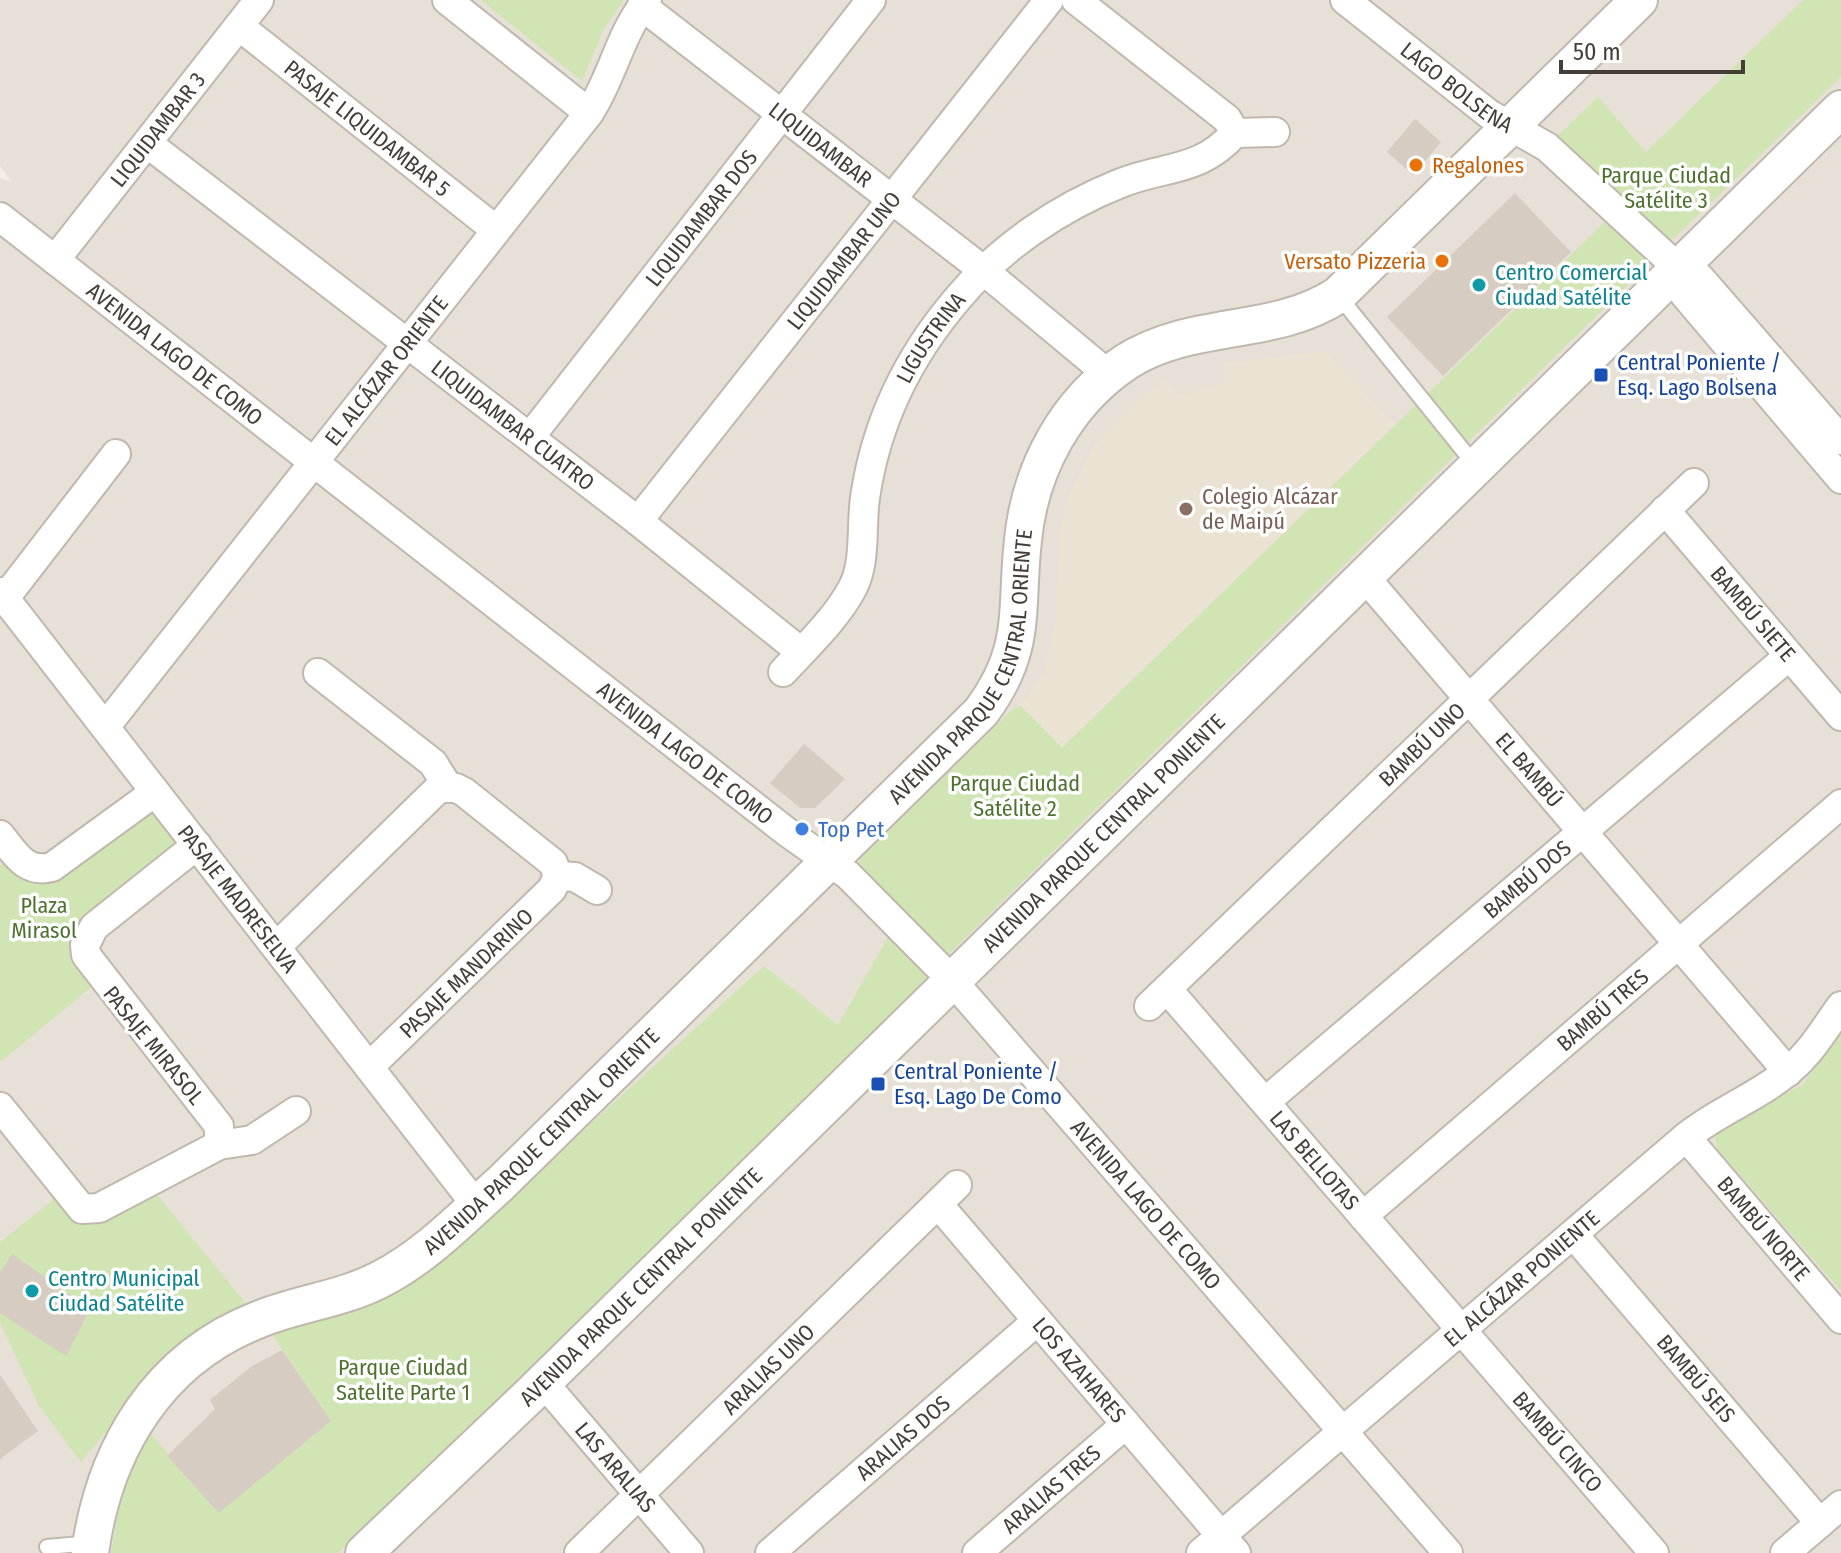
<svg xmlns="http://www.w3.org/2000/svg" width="1841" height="1553" viewBox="0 0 1841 1553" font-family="'Fira Sans Condensed',sans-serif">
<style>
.residential{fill:#e6e0d6}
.education{fill:#eae2d2}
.green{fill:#d1e4b3}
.building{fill:#d6ccc1}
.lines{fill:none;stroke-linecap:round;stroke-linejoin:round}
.service-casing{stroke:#c0b8ae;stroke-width:18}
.minor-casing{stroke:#c0b8ae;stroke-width:32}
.tertiary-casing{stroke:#c0b8ae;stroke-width:40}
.service{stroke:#fff;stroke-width:14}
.minor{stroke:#fff;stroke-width:28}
.tertiary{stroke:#fff;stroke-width:36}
.food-dot{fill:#e8710a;stroke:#fff;stroke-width:3}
.culture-dot{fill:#0f9aa8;stroke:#fff;stroke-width:3}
.transit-dot{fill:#1a4fb4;stroke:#fff;stroke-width:3}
.education-dot{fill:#8d6e63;stroke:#fff;stroke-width:3}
.shop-dot{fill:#3f7fe0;stroke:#fff;stroke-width:3}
.labels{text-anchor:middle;stroke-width:7;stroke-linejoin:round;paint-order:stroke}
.street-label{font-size:22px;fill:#453e37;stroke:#fff}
.food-label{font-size:22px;fill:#c56008;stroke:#fff;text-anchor:start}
.park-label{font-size:22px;fill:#4d722e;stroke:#fff}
.culture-label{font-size:22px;fill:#0d838f;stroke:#fff;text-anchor:start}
.transit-label{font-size:22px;fill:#164399;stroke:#fff;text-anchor:start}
.education-label{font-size:22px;fill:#785e54;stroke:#fff;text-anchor:start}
.shop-label{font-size:22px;fill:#366cbe;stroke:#fff;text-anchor:start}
</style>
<rect width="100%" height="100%" fill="#f2eee7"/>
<polygon class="residential" points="0,0 1841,0 1841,1553 0,1553 0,178 12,182 0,166"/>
<polygon class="education" points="1326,351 1396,424 1062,748 1021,706 1044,672 1056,619 1059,534 1067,500 1093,446 1142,395 1166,381 1179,396 1226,380 1223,363"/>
<g class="green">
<polygon points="481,0 624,0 604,29 582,81"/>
<polygon points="1803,0 1841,0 1841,77 1665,247 1552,141 1598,97 1646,152"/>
<polygon points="1610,217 1652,261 944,959 848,875 864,855 1014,708 1021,706 1062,748"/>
<polygon points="152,804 166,831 178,842 178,850 90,916 95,984 0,1062 0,866 9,858 28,872"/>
<polygon points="887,930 938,978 524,1381 338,1553 111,1553 123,1487 150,1433 219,1513 331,1421 272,1334 382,1299 431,1269 764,966 838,1025 887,939"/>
<polygon points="1841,1035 1841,1291 1718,1150 1715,1138 1719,1131 1802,1085"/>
<polygon points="57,1190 103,1222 153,1190 247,1305 216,1320 169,1355 81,1462 38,1404 0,1322 0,1242 51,1202"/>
</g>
<g class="building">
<polygon points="1415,119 1441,142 1413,175 1387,152"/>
<polygon points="1515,193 1571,252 1443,376 1387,317"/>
<polygon points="804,744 845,779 815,808 800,808 770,783"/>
<polygon points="12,1254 90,1309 66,1356 0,1313 0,1273"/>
<polygon points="282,1350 331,1421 219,1513 167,1456 215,1409 210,1400 252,1366"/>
<polygon points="0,1375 38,1431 0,1459"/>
</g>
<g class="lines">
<defs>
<g id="service">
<polyline points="1338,295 1475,465"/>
<polyline points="47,1547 91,1543"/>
</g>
<g id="minor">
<polyline points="447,0 589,113"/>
<polyline points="1076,0 1227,119 1235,133"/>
<path id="s1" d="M1345,0L1489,114L1547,147L1677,267L1700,278L1841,440"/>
<path id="s2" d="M642,6L983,270L1109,375"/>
<path id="s3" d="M239,26L496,230"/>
<polyline points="1235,133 1275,132"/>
<path id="s4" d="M147,143L638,521L801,652"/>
<path id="s5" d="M0,217L787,832L848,875L951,979L1448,1553"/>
<path id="s6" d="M55,260L259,0"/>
<polyline points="1677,267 1684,294 1841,479"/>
<path id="s7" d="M530,437L871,0"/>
<path id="s8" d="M1665,510L1841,716"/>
<path id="s9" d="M638,521L1049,0"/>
<path id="s10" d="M1363,575L1788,1072"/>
<path id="s11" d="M0,592L476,1205"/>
<polyline points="5,598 116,454"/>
<path id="s12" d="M783,672C807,646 837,618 853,587C866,562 861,526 865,498C876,421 909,355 959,297C1001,247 1060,207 1121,183C1166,165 1199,173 1235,133"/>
<polyline points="318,673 433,763 448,787"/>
<path id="s13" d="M105,727L589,113C613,77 619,35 647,0"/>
<path d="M0,835C15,853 25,874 52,867L155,792"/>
<polyline points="558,876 575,877 597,890"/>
<polyline points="276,947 439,788 456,788 464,792 553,863 558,876 552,889 369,1067"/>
<path id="s14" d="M1167,989L1654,1553"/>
<path id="s15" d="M1149,1006L1694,483"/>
<path id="s16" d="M1265,1102L1789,656"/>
<polyline points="0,1107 82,1209 99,1208 219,1145 219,1126 86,955 85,945 94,927 197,845"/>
<path id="s17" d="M1686,1137L1841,1319"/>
<polyline points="219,1145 252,1140 296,1111"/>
<path id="s18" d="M938,1204L1236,1553"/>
<path id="s19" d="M1363,1216L1841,804"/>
<path id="s20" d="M1573,1234L1820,1523"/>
<path id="s21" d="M543,1382L689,1553"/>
<path id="s22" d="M579,1553L957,1185"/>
<path id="s23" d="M770,1553L1037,1321"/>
<path id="s24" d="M977,1553L1126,1424"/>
<path id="s25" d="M1201,1553L1686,1137C1718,1111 1760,1096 1791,1069C1812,1051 1825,1028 1841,1006"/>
<polyline points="1785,1553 1841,1505"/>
</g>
<g id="tertiary">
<path id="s26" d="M90,1553C104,1449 158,1358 260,1319C300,1303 343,1299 381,1279C426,1256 463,1217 500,1184L981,712C1028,649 1015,611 1023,540C1030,469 1066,402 1126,362C1191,320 1274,337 1338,295L1639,0"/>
<path id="s27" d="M364,1553L529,1396L1841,109"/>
</g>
</defs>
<use href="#service" class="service-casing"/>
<use href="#minor" class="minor-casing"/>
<use href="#tertiary" class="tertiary-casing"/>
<use href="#service" class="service"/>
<use href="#minor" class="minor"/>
<use href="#tertiary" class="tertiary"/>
</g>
<g class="food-dot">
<circle cx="1416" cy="165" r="8"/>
<circle cx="1442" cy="261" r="8"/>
</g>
<g class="culture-dot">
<circle cx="1479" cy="285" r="8"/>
<circle cx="32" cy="1291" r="8"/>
</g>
<g class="transit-dot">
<rect x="1593" y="367" width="16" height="16" rx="4"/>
<rect x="870" y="1076" width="16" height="16" rx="4"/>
</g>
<circle class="education-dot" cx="1186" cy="509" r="8"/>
<circle class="shop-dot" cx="802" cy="829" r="8"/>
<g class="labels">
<g class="street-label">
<text dy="8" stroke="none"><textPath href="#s1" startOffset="142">LAGO BOLSENA</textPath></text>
<text dy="8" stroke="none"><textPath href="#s3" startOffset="164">PASAJE LIQUIDAMBAR 5</textPath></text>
<text dy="8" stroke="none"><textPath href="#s6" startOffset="166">LIQUIDAMBAR 3</textPath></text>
<text dy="8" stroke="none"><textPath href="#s2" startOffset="226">LIQUIDAMBAR</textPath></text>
<text dy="8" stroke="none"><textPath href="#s7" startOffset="278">LIQUIDAMBAR DOS</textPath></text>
<text dy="8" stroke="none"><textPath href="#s9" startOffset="332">LIQUIDAMBAR UNO</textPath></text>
<text dy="8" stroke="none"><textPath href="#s12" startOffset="376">LIGUSTRINA</textPath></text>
<text dy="8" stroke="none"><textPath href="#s5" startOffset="222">AVENIDA LAGO DE COMO</textPath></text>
<text dy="8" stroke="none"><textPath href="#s13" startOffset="454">EL ALCÁZAR ORIENTE</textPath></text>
<text dy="8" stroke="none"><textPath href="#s4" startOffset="462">LIQUIDAMBAR CUATRO</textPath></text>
<text dy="8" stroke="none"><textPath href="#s8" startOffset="136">BAMBÚ SIETE</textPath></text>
<text dy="8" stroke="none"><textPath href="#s26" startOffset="1292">AVENIDA PARQUE CENTRAL ORIENTE</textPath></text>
<text dy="8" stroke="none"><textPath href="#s15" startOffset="378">BAMBÚ UNO</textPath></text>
<text dy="8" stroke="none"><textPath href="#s5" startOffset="870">AVENIDA LAGO DE COMO</textPath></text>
<text dy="8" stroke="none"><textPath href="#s10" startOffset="256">EL BAMBÚ</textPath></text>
<text dy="8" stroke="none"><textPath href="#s27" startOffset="1032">AVENIDA PARQUE CENTRAL PONIENTE</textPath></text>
<text dy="8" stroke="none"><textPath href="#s16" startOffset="344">BAMBÚ DOS</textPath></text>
<text dy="8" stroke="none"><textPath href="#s11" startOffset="388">PASAJE MADRESELVA</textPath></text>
<text transform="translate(466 973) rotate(-44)" y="8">PASAJE MANDARINO</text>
<text dy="8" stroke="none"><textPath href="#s19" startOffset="316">BAMBÚ TRES</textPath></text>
<text transform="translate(154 1045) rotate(51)" y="8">PASAJE MIRASOL</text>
<text dy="8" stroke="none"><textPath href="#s26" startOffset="644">AVENIDA PARQUE CENTRAL ORIENTE</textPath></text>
<text dy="8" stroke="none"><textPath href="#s14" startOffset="226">LAS BELLOTAS</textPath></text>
<text dy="8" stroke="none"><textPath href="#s5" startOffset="1518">AVENIDA LAGO DE COMO</textPath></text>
<text dy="8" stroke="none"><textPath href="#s17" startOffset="120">BAMBÚ NORTE</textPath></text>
<text dy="8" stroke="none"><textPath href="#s25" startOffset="422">EL ALCÁZAR PONIENTE</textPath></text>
<text dy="8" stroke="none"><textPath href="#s27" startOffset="384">AVENIDA PARQUE CENTRAL PONIENTE</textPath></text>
<text dy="8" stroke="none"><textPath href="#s22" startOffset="264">ARALIAS UNO</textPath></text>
<text dy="8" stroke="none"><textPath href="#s18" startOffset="218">LOS AZAHARES</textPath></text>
<text dy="8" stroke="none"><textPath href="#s20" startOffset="190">BAMBÚ SEIS</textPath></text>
<text dy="8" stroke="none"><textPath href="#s23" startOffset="176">ARALIAS DOS</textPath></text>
<text dy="8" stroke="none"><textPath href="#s14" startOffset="598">BAMBÚ CINCO</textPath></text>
<text dy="8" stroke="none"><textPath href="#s21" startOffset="112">LAS ARALIAS</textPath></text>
<text dy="8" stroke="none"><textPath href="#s24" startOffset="98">ARALIAS TRES</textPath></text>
</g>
<g class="food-label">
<text x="1432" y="173">Regalones</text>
<text x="1426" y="269" text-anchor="end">Versato Pizzeria</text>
</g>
<g class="park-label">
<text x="1666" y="183">Parque Ciudad<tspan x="1666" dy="25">Satélite 3</tspan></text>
<text x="1015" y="791">Parque Ciudad<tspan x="1015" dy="25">Satélite 2</tspan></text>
<text x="44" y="913">Plaza<tspan x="44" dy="25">Mirasol</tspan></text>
<text x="403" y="1375">Parque Ciudad<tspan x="403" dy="25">Satelite Parte 1</tspan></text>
</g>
<g class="culture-label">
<text x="1495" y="280">Centro Comercial<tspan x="1495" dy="25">Ciudad Satélite</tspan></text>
<text x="48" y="1286">Centro Municipal<tspan x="48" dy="25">Ciudad Satélite</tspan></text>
</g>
<g class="transit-label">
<text x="1617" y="370">Central Poniente /<tspan x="1617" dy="25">Esq. Lago Bolsena</tspan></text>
<text x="894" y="1079">Central Poniente /<tspan x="894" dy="25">Esq. Lago De Como</tspan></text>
</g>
<g class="education-label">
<text x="1202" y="504">Colegio Alcázar<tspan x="1202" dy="25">de Maipú</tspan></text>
</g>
<g class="shop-label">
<text x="818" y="837">Top Pet</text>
</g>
</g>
<path d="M1561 60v12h182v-12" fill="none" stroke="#453e37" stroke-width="4"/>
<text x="1573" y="60" font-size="24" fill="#453e37" stroke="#ffffff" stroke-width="6" paint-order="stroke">50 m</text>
</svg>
